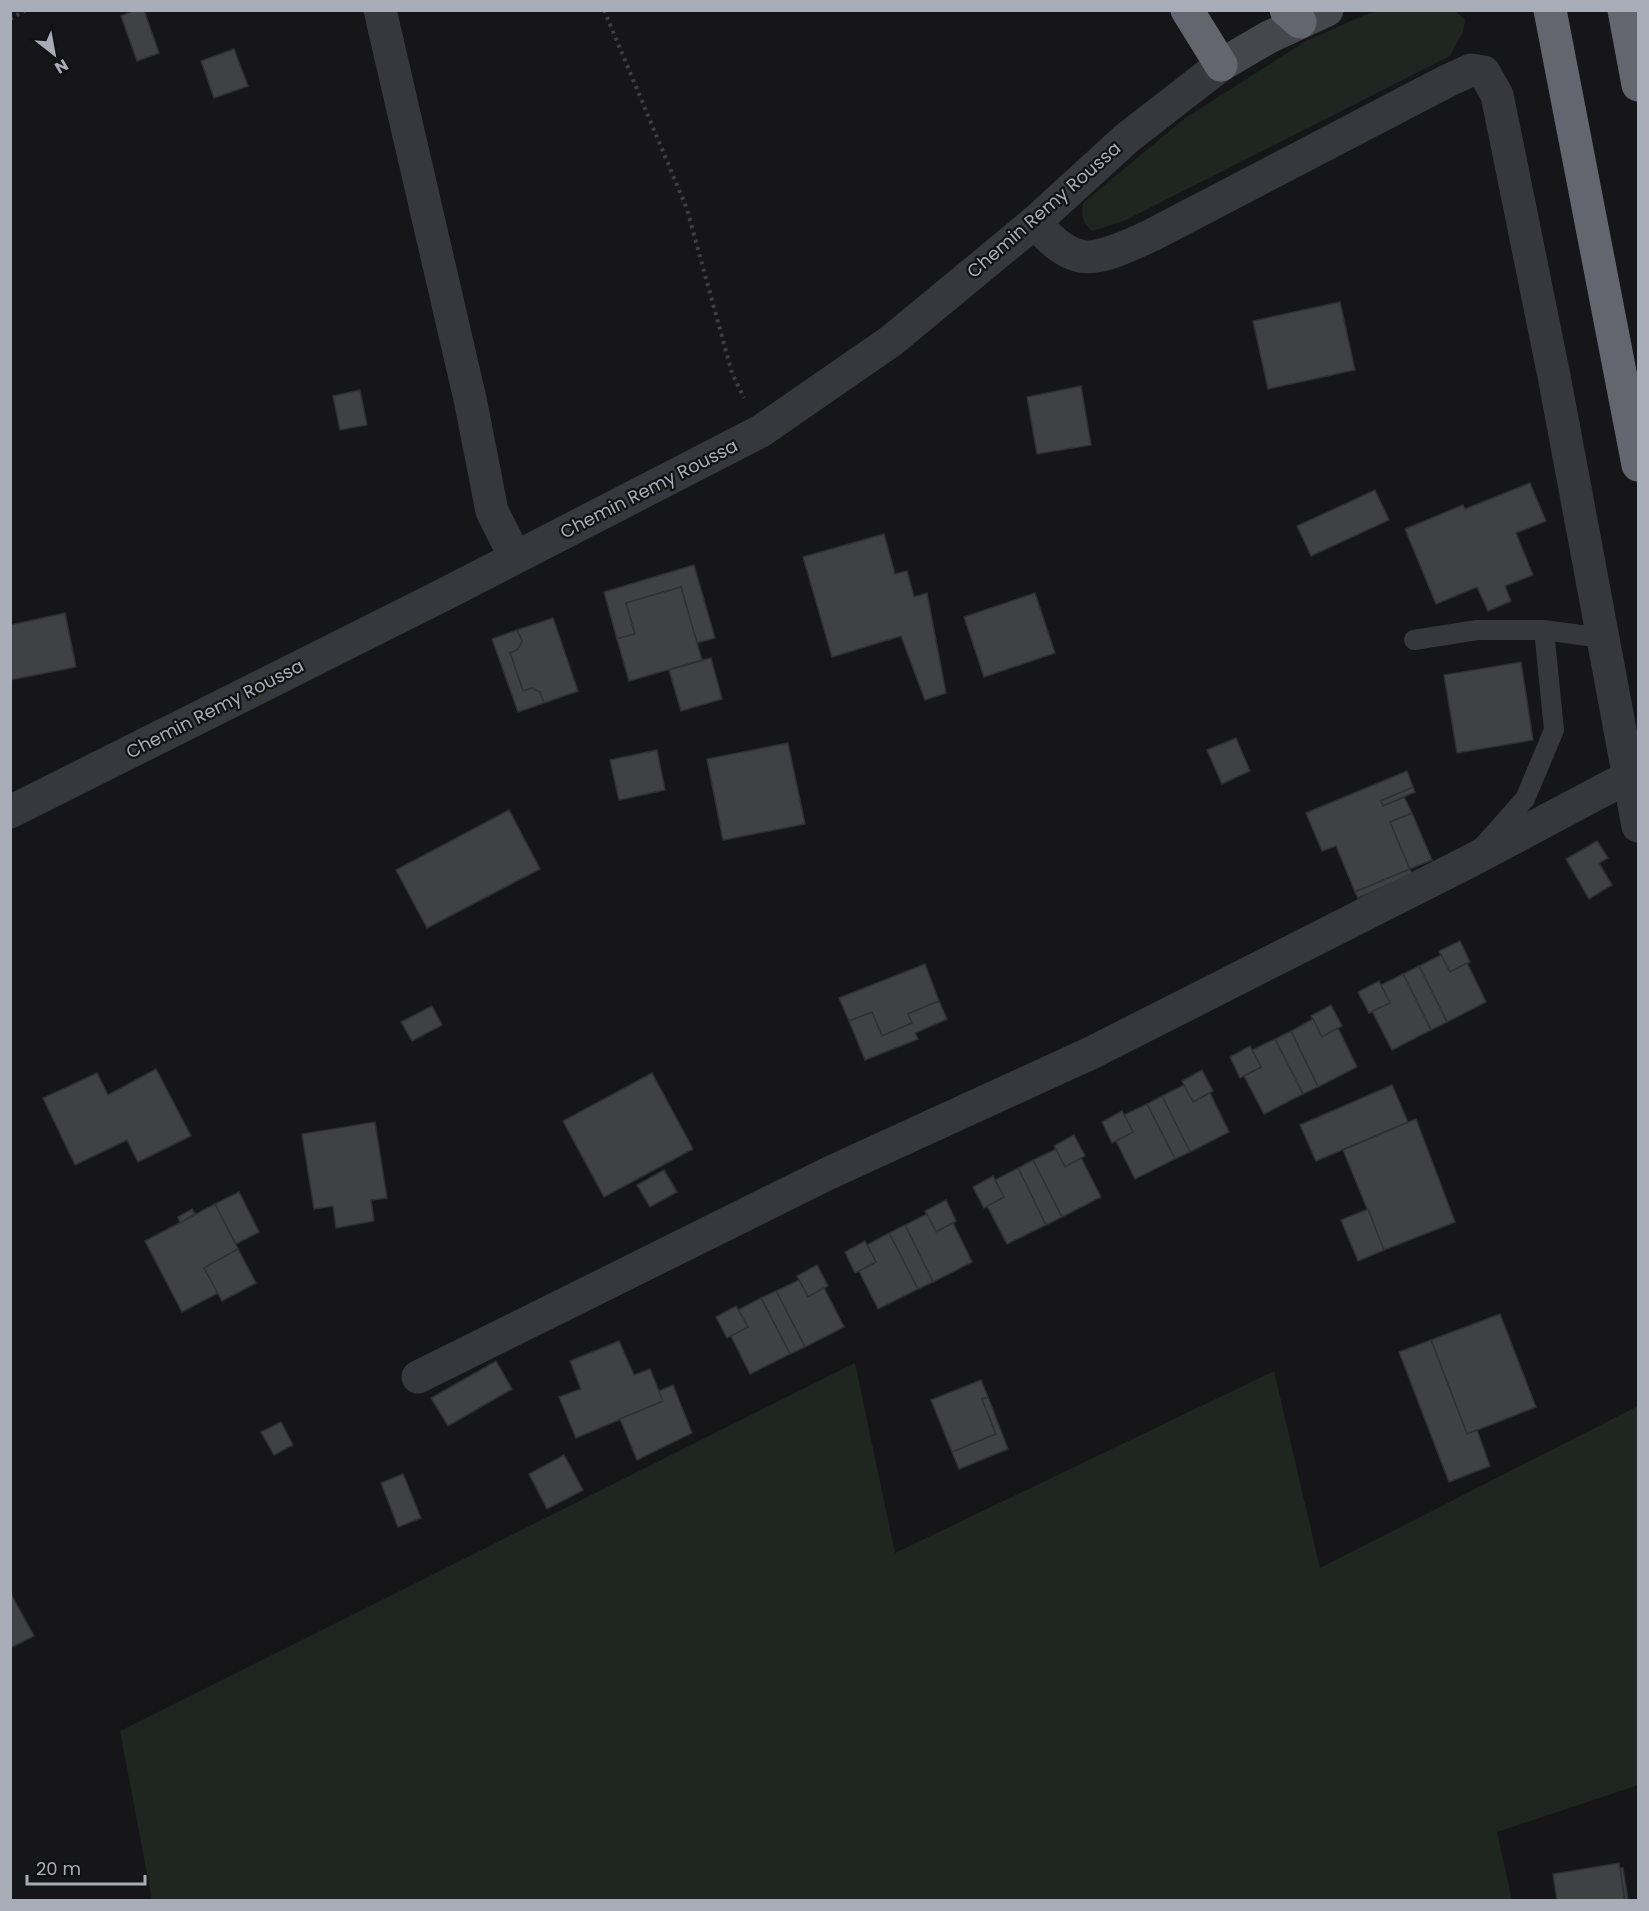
<svg xmlns="http://www.w3.org/2000/svg" width="1649" height="1911" viewBox="0 0 1649 1911" font-family="Poppins,sans-serif">
<style>
.green{fill:#1e261f}
.building{fill:#404145;stroke:#303034;stroke-width:1.5}
.lines{fill:none;stroke-linecap:round;stroke-linejoin:round}
.path{stroke:#3d3f44;stroke-width:4;stroke-dasharray:3 4.5;stroke-linecap:butt}
.lane{stroke:#37383d;stroke-width:20}
.street{stroke:#37383d;stroke-width:33}
.secondary{stroke:#45474d;stroke-width:33}
.highway{stroke:#63666e;stroke-width:33}
.labels{text-anchor:middle;stroke-width:4.5;stroke-linejoin:round;paint-order:stroke}
.street-label{font-size:18px;fill:#a8adb8;stroke:#111113}
</style>
<rect width="100%" height="100%" fill="#161618"/>
<g class="green">
<path d="M1388,11H1455L1465,20L1463,32L1450,56L1124,221L1092,231C1082,222 1081,216 1083,203L1184,119L1306,41L1369,13Z"/>
<polygon points="855,1363 895,1553 1274,1371 1320,1568 1638,1406 1638,1785 1497,1832 1512,1900 152,1900 120,1731"/>
</g>
<g class="building">
<polygon points="135,10 144,10 159,53 137,61 121,16"/>
<polygon points="234,49 248,86 214,98 201,61"/>
<polygon points="1340,302 1355,370 1268,389 1253,321"/>
<polygon points="1081,386 1091,445 1037,454 1027,397"/>
<polygon points="360,390 367,425 340,430 333,396"/>
<polygon points="1530,483 1546,521 1516,533 1533,575 1505,586 1511,601 1488,611 1477,587 1436,604 1405,529 1463,505 1465,509"/>
<polygon points="1375,490 1389,520 1311,556 1297,526"/>
<polygon points="884,534 895,574 907,571 914,597 927,593 946,693 925,700 901,636 832,657 803,557"/>
<polygon points="694,565 715,638 696,643 681,587 626,603 635,634 617,639 604,592"/>
<polygon points="681,587 702,660 629,681 617,639 635,634 626,603"/>
<polygon points="1035,593 1055,653 984,677 964,617"/>
<polygon points="65,613 76,667 10,680 10,625"/>
<polygon points="553,618 578,691 544,703 540,692 532,688 523,691 510,653 518,649 522,641 517,630"/>
<polygon points="517,630 522,641 518,649 510,653 523,691 532,688 540,692 544,703 518,712 492,639"/>
<polygon points="711,658 722,699 681,711 669,670"/>
<polygon points="1521,662 1533,740 1457,753 1444,675"/>
<polygon points="1236,738 1250,771 1222,784 1207,750"/>
<polygon points="788,743 805,824 723,840 707,759"/>
<polygon points="657,750 665,790 619,800 610,760"/>
<polygon points="1407,771 1413,787 1381,801 1383,806 1404,797 1412,813 1390,822 1410,869 1355,892 1336,846 1322,851 1306,813"/>
<polygon points="1413,787 1415,792 1383,806 1381,801"/>
<polygon points="509,810 540,869 427,928 396,870"/>
<polygon points="1412,813 1432,860 1410,869 1390,822"/>
<polygon points="1597,841 1608,858 1599,863 1612,885 1589,899 1566,859"/>
<polygon points="1410,869 1412,874 1358,898 1355,892"/>
<polygon points="1460,941 1470,962 1450,972 1439,951"/>
<polygon points="1441,955 1450,972 1467,963 1486,1002 1447,1022 1419,966"/>
<polygon points="925,964 939,1001 908,1014 912,1023 882,1036 872,1012 849,1021 839,998"/>
<polygon points="1419,966 1447,1022 1431,1030 1403,974"/>
<polygon points="1403,974 1431,1030 1392,1050 1372,1011 1390,1003 1381,985"/>
<polygon points="1379,981 1390,1003 1369,1013 1358,992"/>
<polygon points="939,1001 947,1019 915,1033 918,1039 865,1060 849,1021 872,1012 882,1036 912,1023 908,1014"/>
<polygon points="1331,1005 1342,1026 1322,1037 1311,1016"/>
<polygon points="432,1006 442,1025 412,1041 401,1022"/>
<polygon points="1313,1019 1322,1037 1338,1028 1357,1067 1318,1087 1291,1031"/>
<polygon points="1291,1031 1318,1087 1303,1094 1275,1039"/>
<polygon points="1275,1039 1303,1094 1264,1114 1244,1076 1261,1067 1252,1050"/>
<polygon points="1250,1046 1261,1067 1240,1078 1230,1057"/>
<polygon points="156,1069 191,1136 138,1162 127,1140 75,1165 43,1098 97,1073 108,1095"/>
<polygon points="1202,1070 1213,1091 1193,1102 1182,1081"/>
<polygon points="652,1073 693,1149 604,1197 563,1121"/>
<polygon points="1184,1085 1193,1102 1210,1093 1229,1132 1190,1152 1162,1096"/>
<polygon points="1392,1085 1408,1122 1316,1161 1300,1125"/>
<polygon points="1162,1096 1190,1152 1175,1159 1147,1104"/>
<polygon points="1147,1104 1175,1159 1135,1179 1116,1141 1133,1132 1124,1115"/>
<polygon points="1122,1111 1133,1132 1112,1143 1102,1122"/>
<polygon points="1416,1119 1455,1222 1384,1250 1343,1150"/>
<polygon points="375,1122 387,1198 371,1200 374,1221 336,1228 333,1206 314,1209 302,1134"/>
<polygon points="1074,1135 1085,1156 1065,1167 1054,1146"/>
<polygon points="1056,1149 1065,1167 1081,1158 1101,1197 1062,1217 1033,1160"/>
<polygon points="1033,1160 1062,1217 1046,1225 1018,1168"/>
<polygon points="1018,1168 1046,1225 1007,1244 987,1206 1004,1197 995,1180"/>
<polygon points="664,1170 677,1192 650,1207 637,1185"/>
<polygon points="993,1176 1004,1197 984,1208 973,1187"/>
<polygon points="239,1192 259,1232 236,1244 215,1204"/>
<polygon points="946,1200 956,1221 936,1232 925,1211"/>
<polygon points="215,1204 238,1249 204,1268 218,1293 182,1312 145,1241"/>
<polygon points="192,1209 195,1214 180,1223 178,1217"/>
<polygon points="1368,1209 1384,1250 1358,1261 1341,1220"/>
<polygon points="927,1214 936,1232 953,1223 972,1262 933,1282 905,1225"/>
<polygon points="905,1225 933,1282 918,1289 889,1233"/>
<polygon points="889,1233 918,1289 878,1309 859,1271 876,1262 867,1245"/>
<polygon points="865,1241 876,1262 855,1273 845,1252"/>
<polygon points="238,1249 256,1283 222,1301 204,1268"/>
<polygon points="817,1265 828,1286 808,1297 797,1276"/>
<polygon points="799,1280 808,1297 824,1288 844,1327 805,1347 776,1291"/>
<polygon points="776,1291 805,1347 790,1354 761,1298"/>
<polygon points="761,1298 790,1354 750,1374 731,1336 748,1327 738,1310"/>
<polygon points="736,1306 748,1327 727,1338 716,1317"/>
<polygon points="1500,1314 1536,1407 1467,1434 1431,1340"/>
<polygon points="1431,1340 1467,1434 1477,1430 1490,1466 1449,1482 1399,1352"/>
<polygon points="619,1341 634,1375 650,1369 663,1401 576,1438 559,1397 581,1389 570,1361"/>
<polygon points="496,1361 512,1389 448,1426 431,1398"/>
<polygon points="981,1380 988,1397 982,1399 996,1434 952,1452 931,1400"/>
<polygon points="673,1385 692,1433 637,1460 620,1419 663,1401 659,1391"/>
<polygon points="988,1397 1008,1449 959,1469 952,1452 996,1434 982,1399"/>
<polygon points="281,1422 293,1445 274,1455 261,1432"/>
<polygon points="564,1455 583,1490 547,1509 529,1474"/>
<polygon points="403,1474 421,1518 398,1527 381,1483"/>
<polygon points="10,1592 34,1636 10,1648"/>
<polygon points="1619,1863 1625,1900 1557,1900 1553,1874"/>
<polygon points="1620,1868 1623,1868 1628,1900 1625,1900"/>
</g>
<g class="lines">
<g class="path">
<polyline points="604,10 687,209 732,373 744,398"/>
<polyline points="10,19 26,10"/>
</g>
<g class="lane">
<polyline points="1414,640 1477,630 1544,630 1602,638"/>
<polyline points="1484,845 1525,799 1554,730 1544,630"/>
</g>
<g class="street">
<polyline points="380,10 470,399 492,511 515,557"/>
<path d="M1034,223C1047,235 1061,252 1080,256C1100,261 1134,243 1152,235L1447,81L1471,70L1484,72L1497,95L1554,376L1638,826"/>
<polyline points="10,812 445,594 761,431 891,341 1034,223 1127,138 1221,65"/>
<polyline points="418,1377 827,1174 1091,1053 1470,861 1628,777"/>
</g>
<polyline class="secondary" points="1221,65 1269,37 1327,10"/>
<g class="highway">
<polyline points="1187,10 1221,65"/>
<polyline points="1286,10 1300,22"/>
<polyline points="1550,10 1638,465"/>
<polyline points="1624,10 1638,85"/>
</g>
</g>
<g class="labels">
<g class="street-label">
<text transform="translate(1044 210) rotate(-41)" y="6">Chemin Remy Roussa</text>
<text transform="translate(649 489) rotate(-27)" y="6">Chemin Remy Roussa</text>
<text transform="translate(215 709) rotate(-27)" y="6">Chemin Remy Roussa</text>
</g>
</g>
<rect width="1649" height="1911" fill="none" stroke="#a8adb8" stroke-width="24"/>
<g transform="translate(54 54) rotate(149)" stroke="#111113" stroke-width="4.5" paint-order="stroke">
<path d="M0-4.5L10 22L0 15L-10 22Z" fill="#a8adb8"/>
<text y="-9" font-size="16" font-weight="bold" text-anchor="middle" fill="#a8adb8">N</text>
</g>
<path d="M27 1875v9h118v-9" fill="none" stroke="#a8adb8" stroke-width="3"/>
<text x="36" y="1875" font-size="18" fill="#a8adb8" stroke="#111113" stroke-width="4.5" paint-order="stroke">20 m</text>
</svg>
